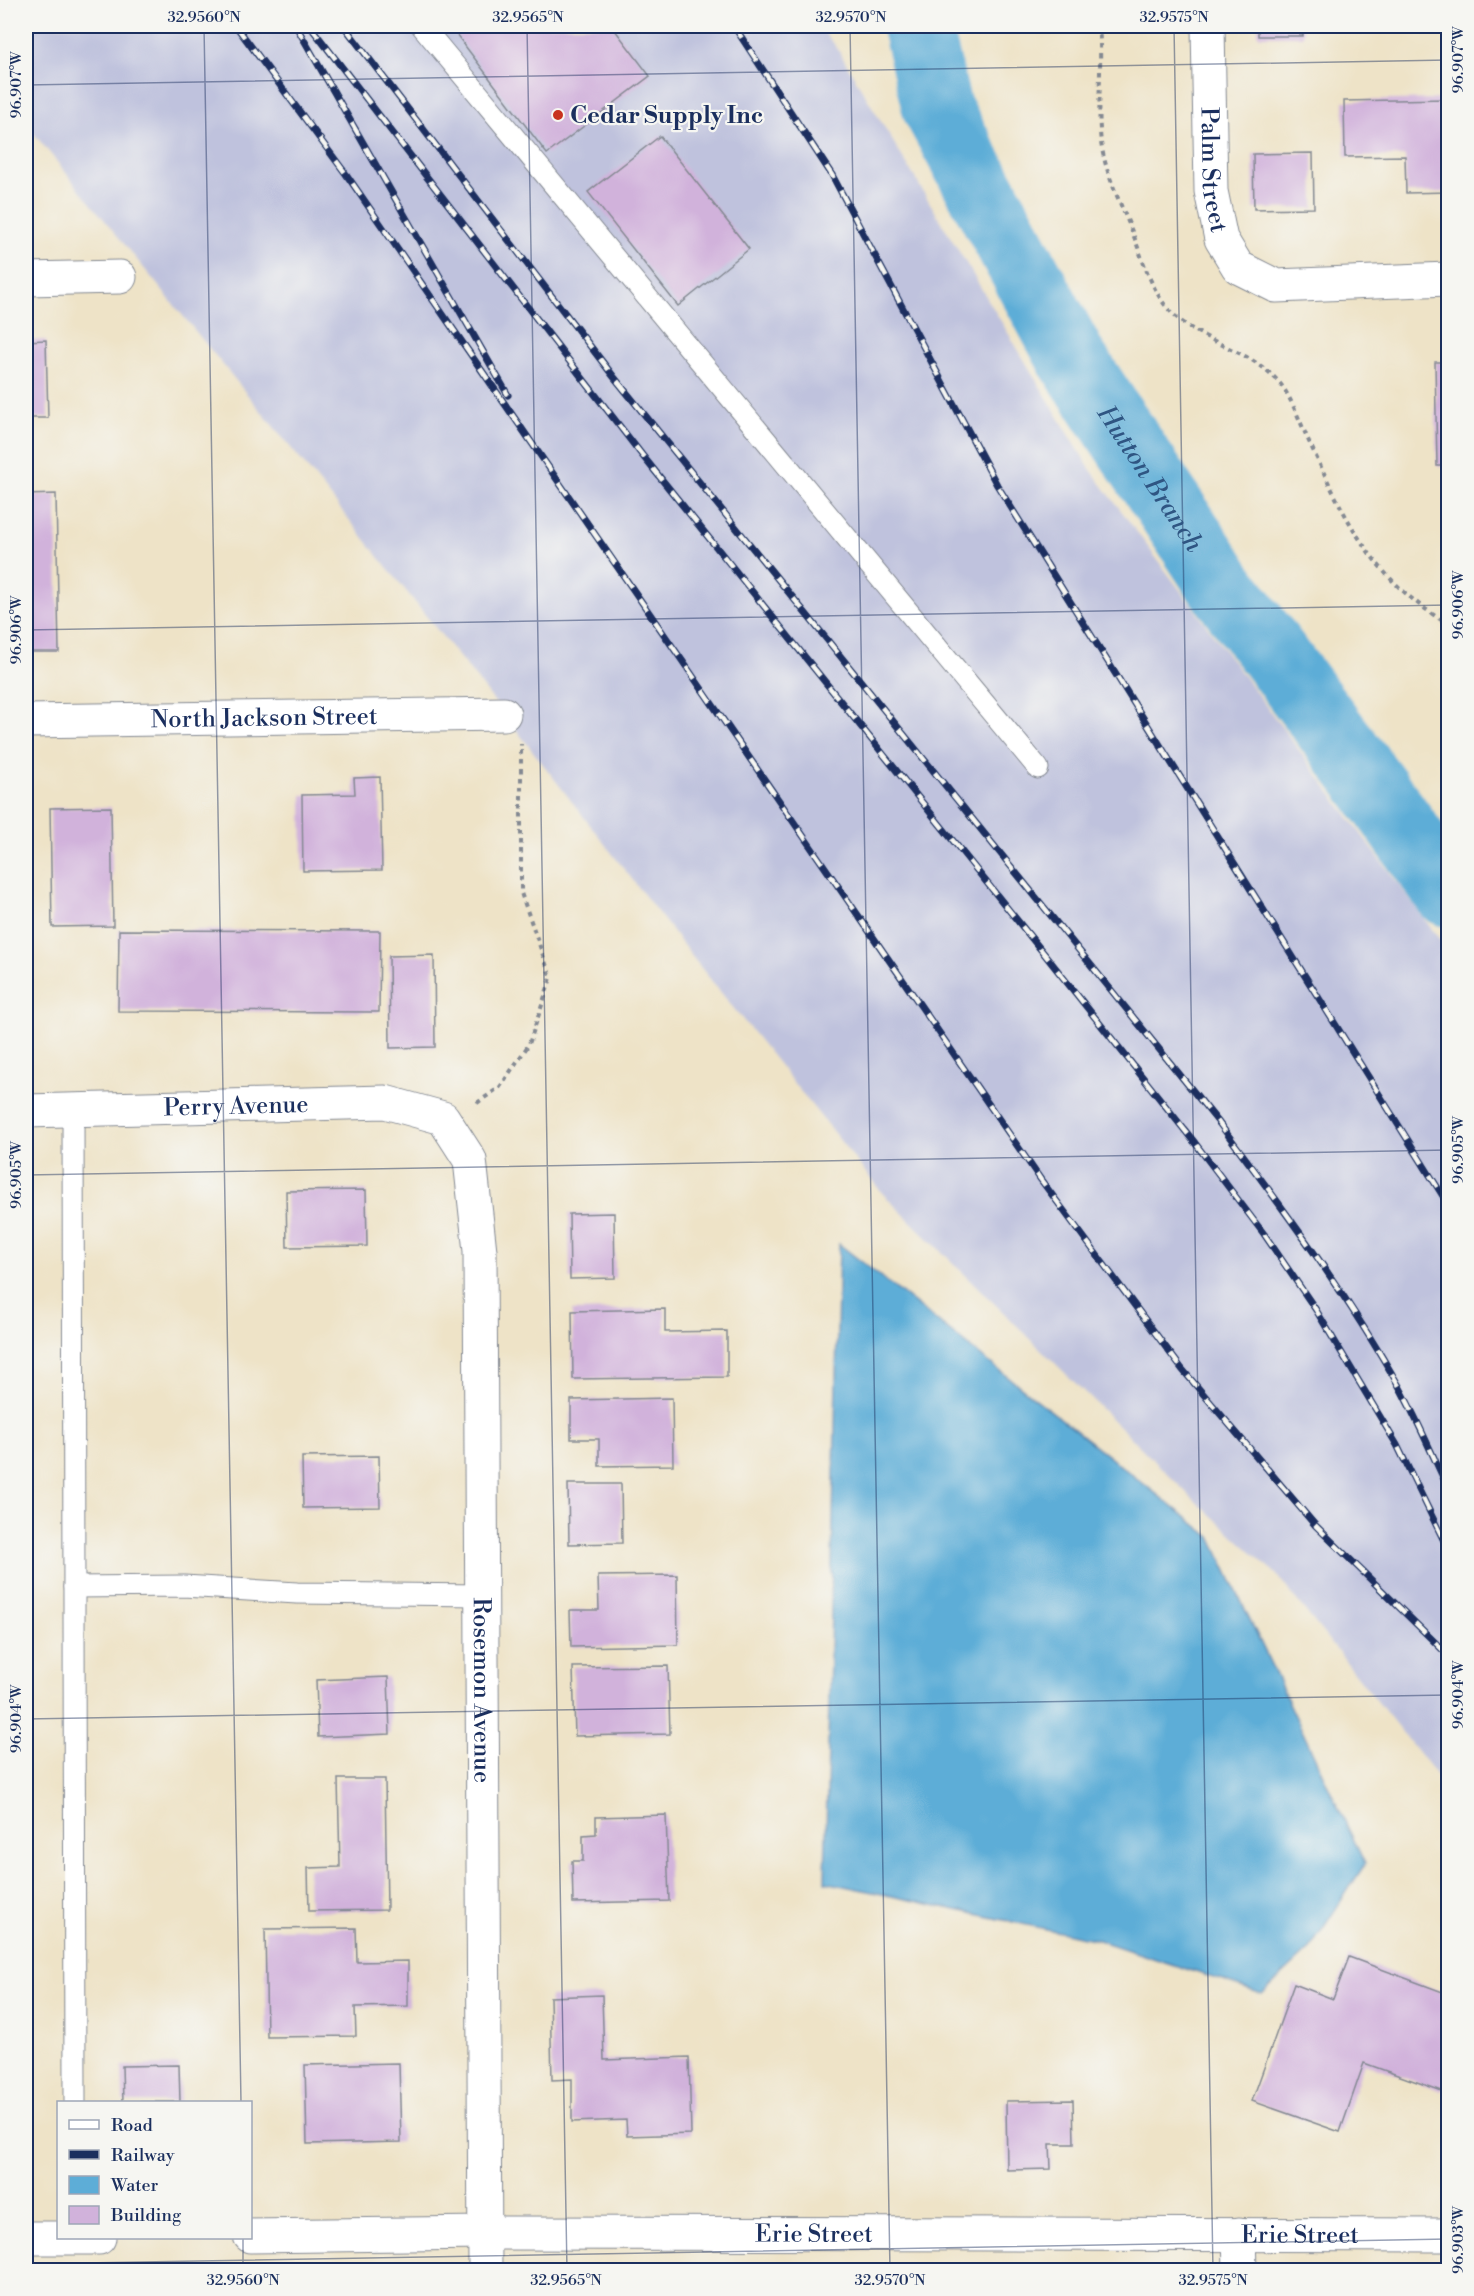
<svg xmlns="http://www.w3.org/2000/svg" width="1474" height="2296" viewBox="0 0 1474 2296" font-family="'Libre Bodoni',serif">
<style>
.industrial{fill:#bfc2dd}
.water{fill:#5dadd7;stroke:#3c6e9a;stroke-width:1.5}
.lines{fill:none;stroke-linecap:round;stroke-linejoin:round}
.river{stroke:#5dadd7;stroke-width:70}
.building{fill:#d1b2db}
.lane-casing{stroke:#848992;stroke-width:23}
.street-casing{stroke:#848992;stroke-width:35}
.path{stroke:#848992;stroke-width:4;stroke-dasharray:4.5 4.5;stroke-linecap:butt}
.lane{stroke:#fff;stroke-width:21}
.street{stroke:#fff;stroke-width:33}
.rail-casing{stroke:#1b2f5e;stroke-width:7}
.rail{stroke:#f6f6f2;stroke-width:4.5;stroke-dasharray:14;stroke-linecap:butt}
.ticks{fill:none;stroke:#1b2f5e;stroke-width:1.5;stroke-opacity:0.45}
.poi-dot{fill:#c8321e;stroke:#f6f6f2;stroke-width:2}
.labels{text-anchor:middle;stroke-width:4.5;stroke-linejoin:round;paint-order:stroke}
.poi-label{font-size:24px;font-weight:bold;fill:#1b2f5e;stroke:#f6f6f2;text-anchor:start}
.street-label{font-size:24px;fill:#1b2f5e;stroke:#f6f6f2}
.water-label{font-size:26px;font-style:italic;fill:#2f5582;stroke:#f6f6f2}
.neatline{fill:none;stroke:#1b2f5e;stroke-width:2}
.ticks-label{font-size:15px;text-anchor:middle;fill:#1b2f5e}
</style>
<rect width="100%" height="100%" fill="#f6f6f2"/>
<filter id="ink" filterUnits="userSpaceOnUse"><feTurbulence type="fractalNoise" baseFrequency=".0167" numOctaves="2"/><feDisplacementMap in="SourceGraphic" scale="12" xChannelSelector="R" yChannelSelector="G"/><feConvolveMatrix kernelMatrix="1 2 1 2 8 2 1 2 1" color-interpolation-filters="sRGB"/></filter>
<filter id="wash" filterUnits="userSpaceOnUse"><feTurbulence type="fractalNoise" baseFrequency=".008" numOctaves="4" result="noise"/><feDisplacementMap in="SourceGraphic" scale="24" xChannelSelector="R" yChannelSelector="G"/><feGaussianBlur stdDeviation="1.35" result="paint"/><feColorMatrix in="noise" values="0 0 0 0 0 0 0 0 0 0 0 0 0 0 0 0 0 1.4 0 .05"/><feComposite in="paint" operator="in"/></filter>
<g filter="url(#wash)">
<rect width="100%" height="100%" fill="#eee3c7"/>
<polygon class="industrial" points="26,26 818,26 835,45 1088,466 1448,951 1448,1790 1276,1574 1192,1498 883,1194 690,954 487,692 327,492 26,124"/>
<polygon class="water" points="839,1244 1211,1537 1365,1864 1309,1950 1262,1994 1098,1940 825,1882"/>
<g class="lines">
<path class="river" id="s1" d="M917,26L937,108L1072,359L1220,583L1385,803L1448,892"/>
</g>
<g id="blocks">
<g class="building">
<polygon points="450,26 612,26 650,76 547,154"/>
<rect x="1258" y="26" width="45" height="10"/>
<polygon points="1446,99 1448,192 1406,193 1405,156 1345,157 1344,101"/>
<polygon points="660,136 749,249 678,306 588,192"/>
<polygon points="1313,153 1314,208 1254,209 1253,154"/>
<polygon points="46,340 48,418 26,418 26,341"/>
<polygon points="1435,362 1448,362 1448,466 1437,466"/>
<polygon points="56,494 59,652 26,652 26,495"/>
<polygon points="380,777 382,870 303,871 302,795 355,794 354,778"/>
<polygon points="111,807 113,926 52,927 50,808"/>
<polygon points="119,930 380,931 379,1012 118,1011"/>
<polygon points="434,955 435,1047 390,1048 389,956"/>
<polygon points="366,1190 367,1246 287,1247 286,1191"/>
<polygon points="614,1213 615,1278 570,1279 569,1214"/>
<polygon points="665,1309 665,1332 727,1331 727,1377 573,1379 572,1311"/>
<polygon points="672,1398 673,1465 599,1466 599,1439 571,1439 571,1400"/>
<polygon points="379,1456 380,1507 303,1508 302,1457"/>
<polygon points="568,1484 621,1484 622,1543 569,1544"/>
<polygon points="677,1575 678,1645 571,1647 570,1610 599,1610 598,1576"/>
<polygon points="668,1666 670,1734 575,1736 573,1667"/>
<polygon points="388,1677 390,1734 318,1737 316,1680"/>
<polygon points="338,1779 385,1779 387,1910 309,1911 308,1868 340,1867"/>
<polygon points="666,1815 669,1901 573,1903 572,1861 583,1861 583,1835 596,1834 596,1817"/>
<polygon points="356,1928 357,1962 408,1961 408,2006 355,2007 356,2036 267,2037 265,1929"/>
<polygon points="1349,1957 1448,1994 1448,2072 1442,2091 1364,2063 1340,2132 1252,2101 1294,1984 1333,1999"/>
<polygon points="602,1995 604,2060 689,2057 691,2134 627,2136 626,2120 572,2122 572,2079 552,2080 550,1997"/>
<polygon points="399,2063 401,2142 307,2144 305,2065"/>
<polygon points="179,2065 180,2102 123,2102 122,2066"/>
<polygon points="1073,2100 1074,2144 1050,2144 1051,2169 1007,2170 1006,2101"/>
</g>
</g>
</g>
<g filter="url(#ink)">
<use href="#blocks" fill-opacity="0" stroke="#848992" stroke-width="1.5"/>
<g class="lines">
<defs>
<g id="lane">
<polyline points="422,26 1038,768"/>
<polyline points="73,1110 75,2102"/>
<polyline points="74,1587 184,1586 297,1593 482,1595"/>
</g>
<g id="street">
<path id="s2" d="M1208,26L1211,191L1221,239L1238,267L1276,286L1448,279"/>
<polyline points="26,279 120,277"/>
<path id="s3" d="M26,721L504,714"/>
<path id="s4" d="M26,1111L385,1102L443,1118L470,1160L480,1251L485,2270"/>
<polyline points="1239,2234 1240,2270"/>
<path id="s5" d="M250,2236L485,2233L1448,2235"/>
<polyline points="26,2238 99,2238"/>
</g>
</defs>
<use href="#lane" class="lane-casing"/>
<use href="#street" class="street-casing"/>
<g class="path">
<path d="M1099,26C1102,60 1098,95 1100,130C1101,166 1120,201 1133,234C1143,260 1151,290 1170,311C1202,345 1254,349 1282,386C1293,401 1303,430 1312,448C1348,524 1373,579 1448,624"/>
<polyline points="477,1103 500,1087 529,1044 551,978 521,893 521,744"/>
</g>
<use href="#lane" class="lane"/>
<use href="#street" class="street"/>
<defs>
<g id="rail">
<polyline points="236,26 346,174 1041,1180 1182,1369 1315,1525 1448,1655"/>
<polyline points="296,26 508,395"/>
<polyline points="310,26 642,455 1046,956 1195,1143 1264,1234 1316,1310 1397,1445 1448,1549"/>
<path d="M344,26L614,377L1219,1123C1283,1208 1346,1293 1399,1386C1417,1419 1432,1454 1448,1488"/>
<polyline points="734,26 832,175 997,485 1448,1204"/>
</g>
</defs>
<use href="#rail" class="rail-casing"/>
<use href="#rail" class="rail"/>
</g>
</g>
<path class="ticks" d="M204,26L241,2102M527,26L567,2270M850,26L890,2270M1174,26L1213,2270M26,85L1448,60M26,630L1448,605M26,1175L1448,1150M26,1719L1448,1695M243,2238V2270M26,2264L1448,2239"/>
<circle class="poi-dot" cx="558" cy="115" r="6"/>
<g class="labels">
<g class="poi-label">
<text x="570" y="123">Cedar Supply Inc</text>
</g>
<g class="street-label">
<text dy="8" stroke="none"><textPath href="#s2" startOffset="144">Palm Street</textPath></text>
<text dy="8" stroke="none"><textPath href="#s3" startOffset="238">North Jackson Street</textPath></text>
<text dy="8" stroke="none"><textPath href="#s4" startOffset="210">Perry Avenue</textPath></text>
<text dy="8" stroke="none"><textPath href="#s4" startOffset="1000">Rosemon Avenue</textPath></text>
<text dy="8" stroke="none"><textPath href="#s5" startOffset="564">Erie Street</textPath></text>
<text dy="8" stroke="none"><textPath href="#s5" startOffset="1050">Erie Street</textPath></text>
</g>
<g class="water-label">
<text dy="9" stroke="none"><textPath href="#s1" startOffset="512">Hutton Branch</textPath></text>
</g>
</g>
<rect width="1474" height="2296" fill="none" stroke="#f6f6f2" stroke-width="66"/>
<rect x="57" y="2101" width="195" height="138" fill="#f6f6f2" stroke="#9ea6b7" stroke-width="1.5"/>
<rect x="69" y="2120" width="30" height="9" fill="#ffffff" stroke="#9ea6b7" stroke-width="1.5"/>
<text x="111" y="2131" font-size="18" fill="#1b2f5e">Road</text>
<rect x="69" y="2150" width="30" height="9" fill="#1b2f5e" stroke="#9ea6b7" stroke-width="1.5"/>
<text x="111" y="2161" font-size="18" fill="#1b2f5e">Railway</text>
<rect x="69" y="2176" width="30" height="18" fill="#5dadd7" stroke="#9ea6b7" stroke-width="1.5"/>
<text x="111" y="2191" font-size="18" fill="#1b2f5e">Water</text>
<rect x="69" y="2206" width="30" height="18" fill="#d1b2db" stroke="#9ea6b7" stroke-width="1.5"/>
<text x="111" y="2221" font-size="18" fill="#1b2f5e">Building</text>
<rect x="33" y="33" width="1408" height="2230" class="neatline"/>
<g class="ticks-label">
<text x="204" y="22">32.9560°N</text>
<text x="528" y="22">32.9565°N</text>
<text x="851" y="22">32.9570°N</text>
<text x="1174" y="22">32.9575°N</text>
<text transform="translate(1458 60) rotate(-90)" y="5">96.907°W</text>
<text transform="translate(16 85) rotate(-90)" y="5">96.907°W</text>
<text transform="translate(1458 605) rotate(-90)" y="5">96.906°W</text>
<text transform="translate(16 630) rotate(-90)" y="5">96.906°W</text>
<text transform="translate(1458 1150) rotate(-90)" y="5">96.905°W</text>
<text transform="translate(16 1175) rotate(-90)" y="5">96.905°W</text>
<text transform="translate(1458 1695) rotate(-90)" y="5">96.904°W</text>
<text transform="translate(16 1719) rotate(-90)" y="5">96.904°W</text>
<text transform="translate(1458 2240) rotate(-90)" y="5">96.903°W</text>
<text x="243" y="2285">32.9560°N</text>
<text x="566" y="2285">32.9565°N</text>
<text x="890" y="2285">32.9570°N</text>
<text x="1213" y="2285">32.9575°N</text>
</g>
</svg>
